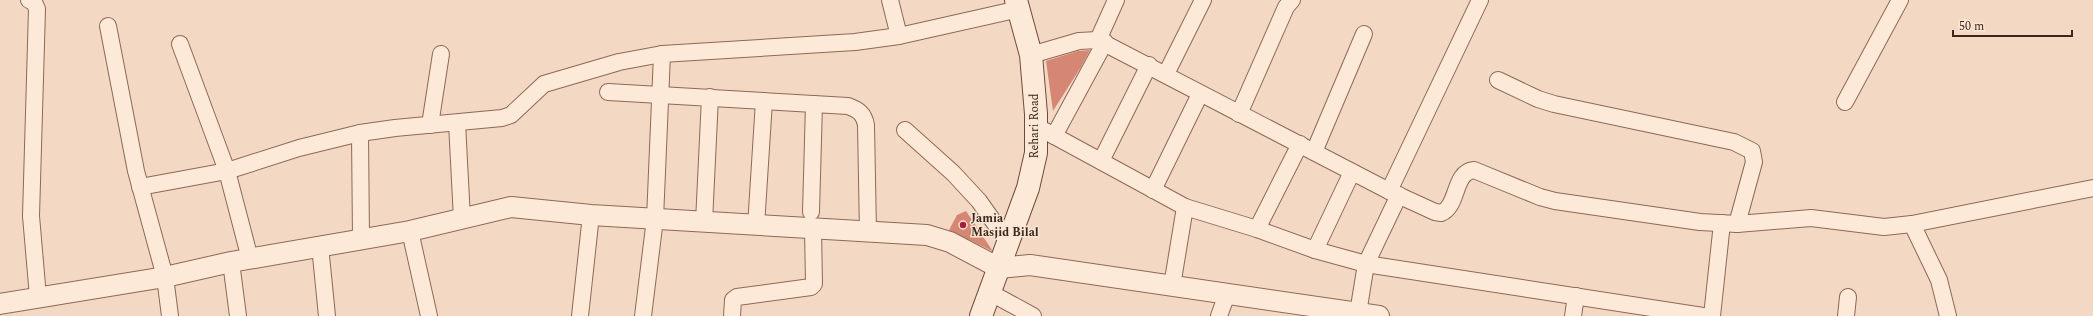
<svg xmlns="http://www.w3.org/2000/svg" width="2093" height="316" viewBox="0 0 2093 316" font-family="Spectral,serif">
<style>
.building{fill:#d58774}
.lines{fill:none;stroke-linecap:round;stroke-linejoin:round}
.minor-casing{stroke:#8f6857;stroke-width:18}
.tertiary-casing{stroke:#8f6857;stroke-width:22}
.secondary-casing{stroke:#71493a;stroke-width:24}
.minor{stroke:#fce9d7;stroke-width:16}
.tertiary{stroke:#fce9d7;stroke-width:20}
.secondary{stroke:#fce9d7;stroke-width:22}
.poi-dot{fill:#a5203f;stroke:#f9e6d3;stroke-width:1.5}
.labels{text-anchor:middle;stroke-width:3;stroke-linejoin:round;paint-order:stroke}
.street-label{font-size:12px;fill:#3e251d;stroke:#f9e6d3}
.poi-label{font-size:12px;font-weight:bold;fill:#3e251d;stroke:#f9e6d3;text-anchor:start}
</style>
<rect width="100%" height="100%" fill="#f3d9c3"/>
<g class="building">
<polygon points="1090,50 1081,67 1053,111 1046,61 1078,51"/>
<polygon points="966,211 992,250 992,251 949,230 957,215"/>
</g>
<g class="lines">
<defs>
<g id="minor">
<polyline points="29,0 34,2 37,9 31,216 38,297"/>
<polyline points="890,0 899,36"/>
<polyline points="108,26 136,171 165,277 170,316"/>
<polyline points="1098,40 1116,0"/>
<polyline points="180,44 227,171 250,259"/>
<path d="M1031,55L1079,41L1098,40L1389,191L1435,212L1441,213C1459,206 1453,172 1474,170L1540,197L1555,201L1700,222L1737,224L1811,218L1884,227L1912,224L2093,188"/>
<polyline points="1166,74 1203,0"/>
<polyline points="1498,80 1538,99 1554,104 1734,142 1752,151 1754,162 1737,224"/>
<path d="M608,92L848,106C859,110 864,114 866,125L868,233"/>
<polyline points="1845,102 1900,0"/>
<polyline points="1239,114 1286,7 1292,0"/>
<polyline points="457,123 462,219"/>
<polyline points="430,125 441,54"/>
<polyline points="1036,126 1185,207 1257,229 1315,250 1366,264 1703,316"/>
<polyline points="905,130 953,173 979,201 1008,242"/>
<polyline points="360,133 361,239"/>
<polyline points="1054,136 1105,42"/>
<polyline points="1314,152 1364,34"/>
<polyline points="1101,161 1149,65"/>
<polyline points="140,187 227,171 299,148 360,133 395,128 502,118 511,115 544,84 619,62 662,54 855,42 899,36 1019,9"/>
<polyline points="1153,190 1200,94"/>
<polyline points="1389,191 1480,0"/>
<polyline points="811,212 814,104"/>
<polyline points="704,222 710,97"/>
<polyline points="1912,224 1939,280 1948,316"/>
<polyline points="756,226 764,101"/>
<polyline points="1257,229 1300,144"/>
<polyline points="410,231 429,316"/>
<polyline points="320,246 327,316"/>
<polyline points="1315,250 1352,172"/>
<polyline points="231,262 238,316"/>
<polyline points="1172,286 1185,207"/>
<polyline points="989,292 1033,316"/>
<polyline points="1358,313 1366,264 1399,195"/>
<polyline points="580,316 591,215"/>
<polyline points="643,316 655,219 662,54"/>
<polyline points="732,316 733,300 737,297 811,287 814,284 813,229"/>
<polyline points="1219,316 1227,294"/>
<polyline points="1573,316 1576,296"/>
<polyline points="1712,316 1722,223"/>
<polyline points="1846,316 1848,297"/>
</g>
<polyline id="tertiary" points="0,304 165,277 231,262 410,231 511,207 591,215 927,235 950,242 999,268 1030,265 1379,316"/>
<polyline id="secondary" points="981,316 1028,188 1036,153 1036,114 1031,55 1016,0"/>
</defs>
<use href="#minor" class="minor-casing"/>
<use href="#tertiary" class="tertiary-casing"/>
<use href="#secondary" class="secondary-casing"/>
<use href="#minor" class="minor"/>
<use href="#tertiary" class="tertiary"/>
<use href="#secondary" class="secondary"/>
</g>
<circle class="poi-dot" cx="963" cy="225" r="4"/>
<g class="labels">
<g class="street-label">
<text transform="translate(1034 126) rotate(-90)" y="4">Rehari Road</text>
</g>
<g class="poi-label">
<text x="971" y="222">Jamia<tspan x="971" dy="14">Masjid Bilal</tspan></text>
</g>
</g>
<path d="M1953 30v6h119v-6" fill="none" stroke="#3e251d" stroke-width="2"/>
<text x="1959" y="30" font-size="12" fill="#3e251d" stroke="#f9e6d3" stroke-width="3" paint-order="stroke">50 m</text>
</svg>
